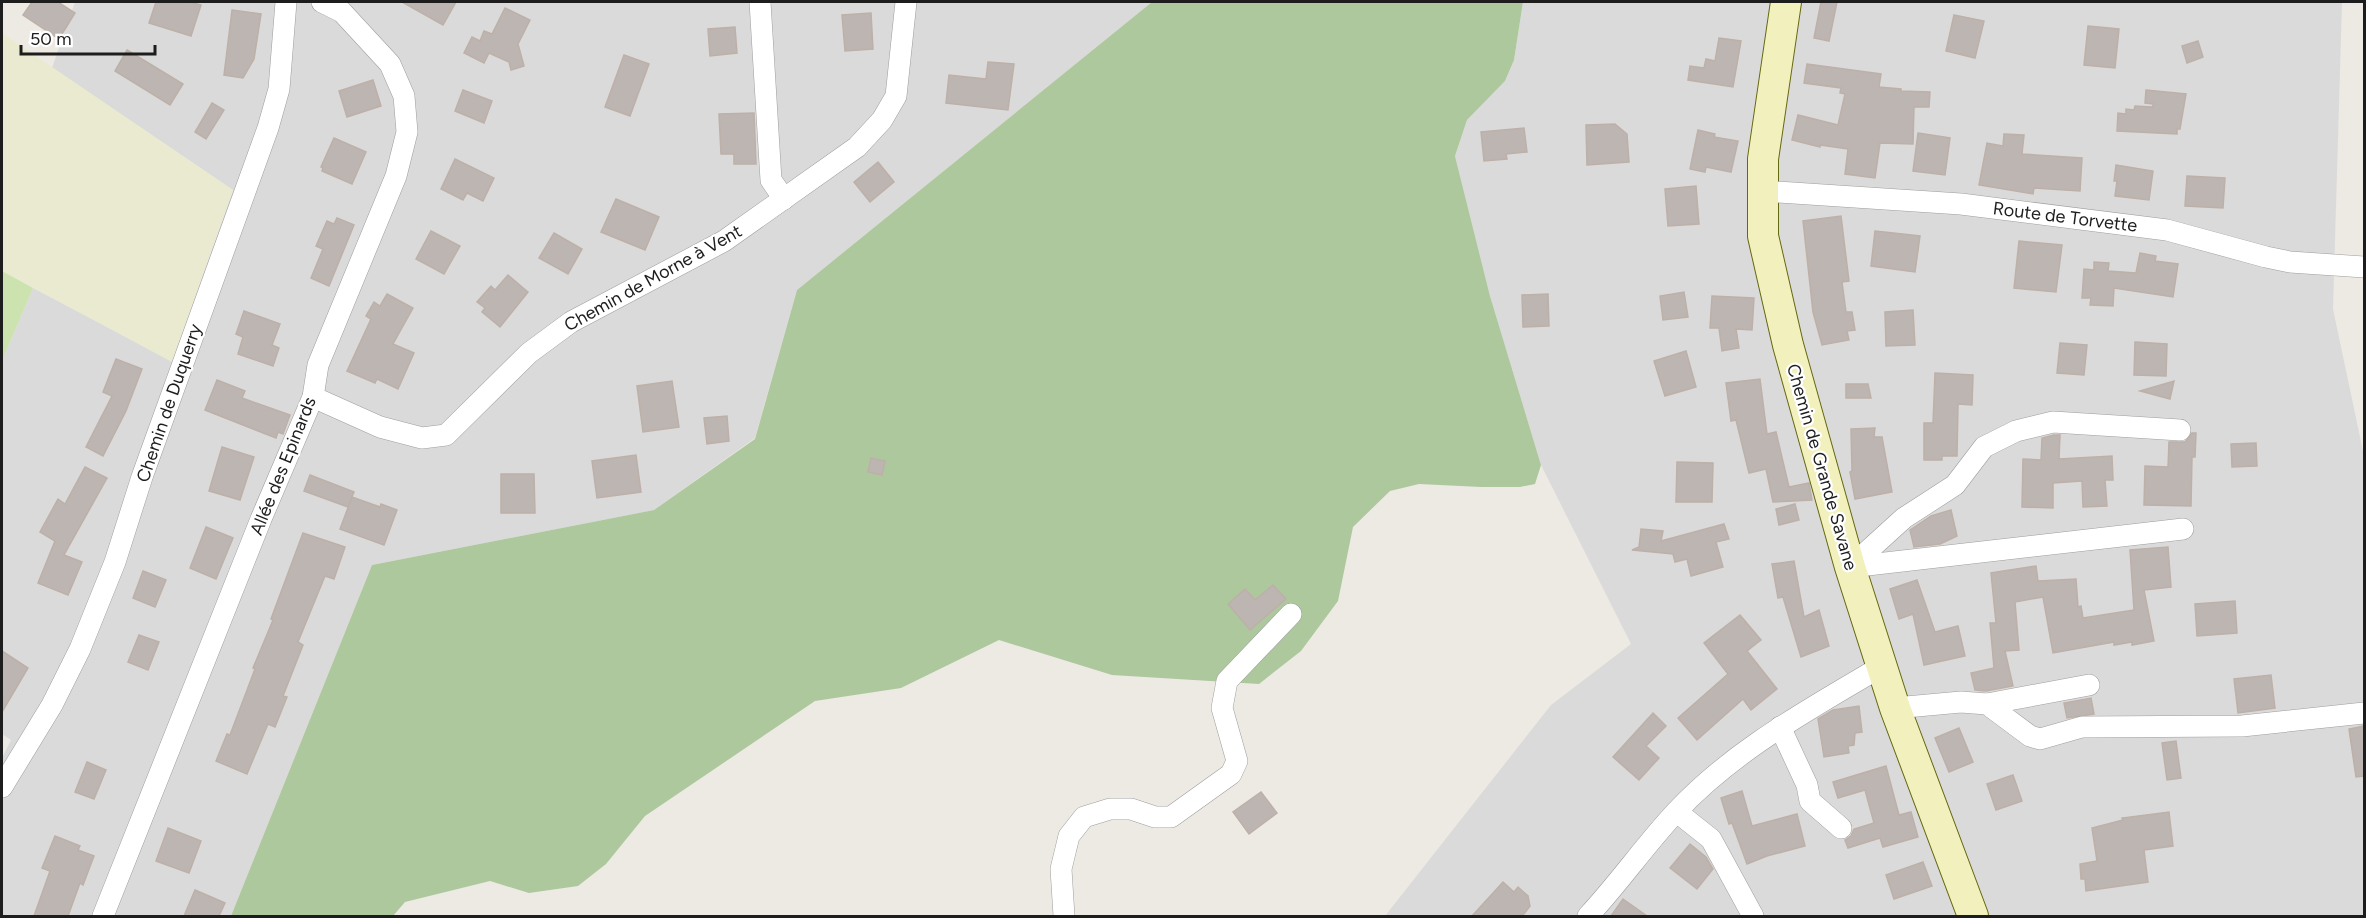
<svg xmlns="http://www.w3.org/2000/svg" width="2366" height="918" viewBox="0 0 2366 918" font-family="Figtree,sans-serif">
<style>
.residential{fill:#dbdada}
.farmland{fill:#eaead1}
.grass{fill:#cce2af}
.forest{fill:#adc89d}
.building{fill:#bdb5b1;stroke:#bdb0a8;stroke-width:1.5}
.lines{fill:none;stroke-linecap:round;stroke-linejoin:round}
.street-casing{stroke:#9e9e9e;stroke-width:22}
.secondary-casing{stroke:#646810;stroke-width:32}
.street{stroke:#fff;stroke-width:21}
.secondary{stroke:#f2f1bd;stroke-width:30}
.labels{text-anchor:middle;stroke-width:4.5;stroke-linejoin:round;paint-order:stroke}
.street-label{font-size:18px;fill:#1d1d1d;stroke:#fff}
</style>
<rect width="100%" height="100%" fill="#edeae4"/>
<g class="residential">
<polygon points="75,2 1152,2 797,290 755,438 654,510 372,565 231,916 2,916 2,758 11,740 2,734 2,361 33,288 172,361 233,190 52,68"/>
<polygon points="1523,2 2342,2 2333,309 2364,456 2364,916 1385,916 1551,705 1631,644 1541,465 1490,296 1455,156 1467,120 1505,81 1514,60"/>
</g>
<polygon class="farmland" points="2,33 233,190 172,362 2,271"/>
<polygon class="grass" points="2,271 33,288 2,361"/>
<polygon class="forest" points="1152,2 1523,2 1514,60 1505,81 1467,120 1455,156 1490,296 1541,465 1535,484 1520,487 1481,487 1419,484 1390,491 1353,527 1338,601 1301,651 1259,684 1112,675 999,640 901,688 815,701 645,816 606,864 578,886 529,893 490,881 405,902 393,916 231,916 372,565 654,510 755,439 797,290"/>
<g class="building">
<polygon points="32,2 58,2 75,13 59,39 23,15"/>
<polygon points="156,2 190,2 201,5 191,36 149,23"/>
<polygon points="402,2 456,2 443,25"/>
<polygon points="1821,2 1837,2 1829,41 1814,38"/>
<polygon points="505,8 530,20 518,44 524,66 511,70 509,62 489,53 484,63 464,53 472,37 480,41 484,31 492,34"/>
<polygon points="232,10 261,14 254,59 243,78 224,75"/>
<polygon points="871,13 873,49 845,51 842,15"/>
<polygon points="1954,15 1984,21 1975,58 1946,51"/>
<polygon points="2088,26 2119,29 2115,68 2084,65"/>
<polygon points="735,27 737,53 710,56 708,29"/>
<polygon points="1719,38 1741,41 1733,87 1688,80 1690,66 1704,68 1706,59 1715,61"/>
<polygon points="2198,41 2203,57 2187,63 2182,46"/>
<polygon points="127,50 183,84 170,105 115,71"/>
<polygon points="624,55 649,64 630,116 605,107"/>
<polygon points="988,62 1014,64 1008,110 946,103 949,75 986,79"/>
<polygon points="1807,64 1881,74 1879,87 1901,89 1901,91 1930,92 1929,107 1914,107 1913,144 1880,143 1875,178 1845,174 1848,149 1820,145 1820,147 1792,140 1798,115 1838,125 1845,94 1840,93 1841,88 1804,83"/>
<polygon points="373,80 381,106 347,117 339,91"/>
<polygon points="463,90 492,101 484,123 455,111"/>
<polygon points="2146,90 2186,94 2180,129 2177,129 2177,134 2117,131 2118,113 2126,114 2126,109 2134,110 2135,106 2153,107 2153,104 2145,103"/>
<polygon points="212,103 224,110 206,139 195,132"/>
<polygon points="754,113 756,164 734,164 734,154 721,154 719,114"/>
<polygon points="1615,124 1627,134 1629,162 1587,165 1586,125"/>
<polygon points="1524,128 1527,152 1506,154 1507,159 1484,161 1481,132"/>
<polygon points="1698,130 1715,134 1714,137 1738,141 1731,172 1706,167 1705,172 1690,169"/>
<polygon points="1918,133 1950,138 1945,175 1913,171"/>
<polygon points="2004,134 2024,135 2022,154 2082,158 2080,191 2034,188 2033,194 1979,185 1987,143 2003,146"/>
<polygon points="334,138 366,152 352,184 322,171 323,168 321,167"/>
<polygon points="455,159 494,178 483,201 467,193 463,200 441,189"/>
<polygon points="878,162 894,182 870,202 854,182"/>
<polygon points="2116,165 2153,171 2149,200 2115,196 2117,181 2114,181"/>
<polygon points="2187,176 2225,178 2223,208 2185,206"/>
<polygon points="1696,186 1699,224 1668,226 1665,189"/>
<polygon points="616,199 659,217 645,250 601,232"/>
<polygon points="1841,216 1849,281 1842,282 1846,312 1852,312 1855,330 1847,331 1849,340 1822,345 1813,312 1803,221"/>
<polygon points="337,218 354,225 329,286 311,278 323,249 316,246 327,221 334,224"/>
<polygon points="431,231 460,246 444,274 416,259"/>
<polygon points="1875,231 1920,236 1915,272 1871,266"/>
<polygon points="554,233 582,249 568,274 539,258"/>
<polygon points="2019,241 2062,245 2056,292 2014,288"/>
<polygon points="2140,253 2156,256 2155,261 2178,264 2173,297 2114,288 2113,306 2090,305 2091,298 2082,298 2084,269 2094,270 2094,262 2109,263 2108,271 2136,273"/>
<polygon points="508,275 528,292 500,327 482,312 485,308 477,302 491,286 495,290"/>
<polygon points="1684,292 1688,317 1663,320 1660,296"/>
<polygon points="387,294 413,308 393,344 414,353 398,389 377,379 375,383 347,371 371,319 366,316 374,302 380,306"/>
<polygon points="1548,294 1549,326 1523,327 1522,295"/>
<polygon points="1712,296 1754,298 1752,330 1736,329 1739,348 1722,351 1719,328 1710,328"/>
<polygon points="1913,310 1915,345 1886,346 1885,312"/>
<polygon points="244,311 280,324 272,345 279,348 273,366 238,354 243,337 236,334"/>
<polygon points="2135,342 2167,344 2166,376 2134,375"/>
<polygon points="2060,343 2087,345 2084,375 2057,373"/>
<polygon points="1686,351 1696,387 1665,396 1654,361"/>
<polygon points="116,359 142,369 126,411 103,456 86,447 112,396 103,392"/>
<polygon points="1935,373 1973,375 1972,405 1958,404 1957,456 1942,456 1942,460 1924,460 1924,423 1933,423"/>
<polygon points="1760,379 1767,434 1776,432 1789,487 1809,483 1812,500 1773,502 1766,469 1749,473 1736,420 1731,421 1726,383"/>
<polygon points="217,380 245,391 242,398 290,415 283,434 278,432 276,438 205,410"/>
<polygon points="672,381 679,427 643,432 637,386"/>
<polygon points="2174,381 2170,399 2140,391"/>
<polygon points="1846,384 1868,384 1871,398 1846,398"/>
<polygon points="727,416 729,441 707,444 704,418"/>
<polygon points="1875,428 1874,437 1882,437 1892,492 1855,499 1850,472 1852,471 1851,429"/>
<polygon points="2192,433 2196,433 2195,457 2192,457 2191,506 2144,505 2145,466 2168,467 2169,442 2185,442"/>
<polygon points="2054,435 2060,435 2059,459 2112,456 2113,480 2105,480 2107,506 2083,507 2082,481 2053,483 2053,508 2022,507 2023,459 2041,460 2042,438"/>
<polygon points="2256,443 2257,466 2232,467 2231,444"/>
<polygon points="222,447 254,457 240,500 209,491"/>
<polygon points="636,455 641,492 597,498 592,461"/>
<polygon points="871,458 885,461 882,475 868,472"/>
<polygon points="1677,462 1713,463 1712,502 1676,502"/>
<polygon points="85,467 107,478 64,555 82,562 68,595 38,583 55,541 40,532 58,499 65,504"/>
<polygon points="501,474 534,474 535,513 501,513"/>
<polygon points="310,475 354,492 348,507 304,491"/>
<polygon points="352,497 380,507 381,504 397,510 384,545 340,529"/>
<polygon points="1795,504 1799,520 1779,525 1776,509"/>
<polygon points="1951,510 1957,536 1940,544 1914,547 1910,530 1931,516"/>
<polygon points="1724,524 1729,539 1716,542 1723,567 1691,576 1687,559 1675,562 1673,554 1632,550 1639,547 1641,529 1663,531 1661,541"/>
<polygon points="206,527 233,538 216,579 190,568"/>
<polygon points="303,533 345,547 334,579 325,576 298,642 303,645 283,696 287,697 275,727 268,724 247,774 216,761 227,734 230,735 255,669 253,668 273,620 271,619"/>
<polygon points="2168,547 2171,587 2144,590 2154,641 2132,645 2132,642 2114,645 2114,642 2053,653 2043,597 2015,602 2019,650 2005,651 2013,686 1986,691 1975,690 1971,673 1994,668 1990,623 1996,623 1991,573 2036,566 2038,581 2076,579 2078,607 2081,606 2083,618 2134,610 2130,550"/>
<polygon points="1794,561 1804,617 1819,610 1829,646 1801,657 1783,597 1778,598 1772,564"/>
<polygon points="143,571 166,580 155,607 133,598"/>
<polygon points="1917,580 1935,632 1958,626 1965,656 1924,665 1913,614 1899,619 1890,589"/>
<polygon points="1273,585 1286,599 1250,630 1228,604 1245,589 1255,600"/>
<polygon points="2235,601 2237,633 2197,636 2195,604"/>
<polygon points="1740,615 1761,640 1747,651 1777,689 1751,710 1743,699 1697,740 1678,718 1728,674 1704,643"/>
<polygon points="139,635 159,642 148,670 128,662"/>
<polygon points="2,651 28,668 2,712"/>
<polygon points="2271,675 2275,708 2238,713 2234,679"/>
<polygon points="2091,698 2094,714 2067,718 2064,703"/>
<polygon points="1859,706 1862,732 1855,733 1854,745 1848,746 1849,753 1824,757 1818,719 1833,710"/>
<polygon points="1653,713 1666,726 1646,746 1659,758 1639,780 1613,757"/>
<polygon points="2364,726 2364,776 2356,777 2349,729"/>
<polygon points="1959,728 1973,762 1949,772 1935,738"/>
<polygon points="2176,741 2181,778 2167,780 2162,743"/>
<polygon points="87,762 106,770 94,799 75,792"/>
<polygon points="1886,766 1899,815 1911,812 1918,837 1883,847 1880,838 1848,848 1845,840 1851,836 1854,829 1874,823 1865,790 1838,798 1833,782"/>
<polygon points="2013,775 2022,801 1996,810 1987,784"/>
<polygon points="1742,791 1752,826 1797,814 1805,846 1767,856 1747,864 1732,823 1729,824 1721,798"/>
<polygon points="1261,792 1277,813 1249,834 1233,812"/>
<polygon points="2169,812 2173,846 2144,850 2148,882 2086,891 2085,879 2081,879 2080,864 2097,861 2092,828 2123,820 2122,818"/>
<polygon points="168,828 201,841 189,873 156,861"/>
<polygon points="55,836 80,846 78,850 94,856 83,885 80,883 68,916 34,916 50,871 42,868"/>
<polygon points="1690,844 1706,857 1713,869 1697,889 1670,868"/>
<polygon points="1923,862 1932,886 1894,899 1886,875"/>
<polygon points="1503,882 1514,892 1518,887 1528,896 1530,906 1524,914 1519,916 1472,916"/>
<polygon points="195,890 225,903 219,916 184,916"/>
<polygon points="1623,899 1647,916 1611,916"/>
</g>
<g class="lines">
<defs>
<g id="street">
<polyline points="760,2 771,180 784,199"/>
<polyline points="1762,191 1961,204 2167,230 2266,257 2290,262 2364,267"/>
<polyline points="313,397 380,427 422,438 446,435 529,353 571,322 724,241 857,147 882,120 896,96 906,2"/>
<polyline points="1850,567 1904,518 1955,485 1984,447 2016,431 2053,422 2180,430"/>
<polyline points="1850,567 2183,529"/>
<polyline points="1987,704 2089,685"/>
<polyline points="1895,708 1961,702 1987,704 2030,736 2040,739 2082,727 2242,726 2364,713"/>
<polyline points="1780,727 1807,785 1810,801 1841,828"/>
<polyline points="2,787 52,705 80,649 115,562 142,477 268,128 279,89 286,2"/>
<polyline points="1677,812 1711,839 1753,916"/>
<polyline points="103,916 261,519 313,397 318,365 396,176 407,132 404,96 390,64 342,12 322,2"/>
<polyline points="1064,916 1061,869 1069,836 1084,817 1110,809 1131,809 1155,817 1171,817 1231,774 1237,761 1222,708 1227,681 1291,614"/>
<path d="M1588,916C1619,883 1645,845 1676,812C1732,752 1803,713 1872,672L1882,668"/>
</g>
<polyline id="secondary" points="1786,2 1763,159 1763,236 1788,345 1850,567 1895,708 1973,916"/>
</defs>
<use href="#street" class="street-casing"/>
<use href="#secondary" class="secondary-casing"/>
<use href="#street" class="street"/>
<use href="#secondary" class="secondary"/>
</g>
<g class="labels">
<g class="street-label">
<text transform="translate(2065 217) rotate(7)" y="6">Route de Torvette</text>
<text transform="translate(653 278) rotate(-29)" y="6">Chemin de Morne à Vent</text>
<text transform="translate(169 403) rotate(-71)" y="6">Chemin de Duquerry</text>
<text transform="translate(283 466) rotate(-68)" y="6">Allée des Epinards</text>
<text transform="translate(1822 467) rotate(74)" y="6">Chemin de Grande Savane</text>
</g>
</g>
<rect width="2366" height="918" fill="none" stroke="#1d1d1d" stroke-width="6"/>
<path d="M21 45v9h134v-9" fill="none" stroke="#1d1d1d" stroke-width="3"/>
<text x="30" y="45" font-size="18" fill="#1d1d1d" stroke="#ffffff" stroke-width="4.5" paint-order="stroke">50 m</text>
</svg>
